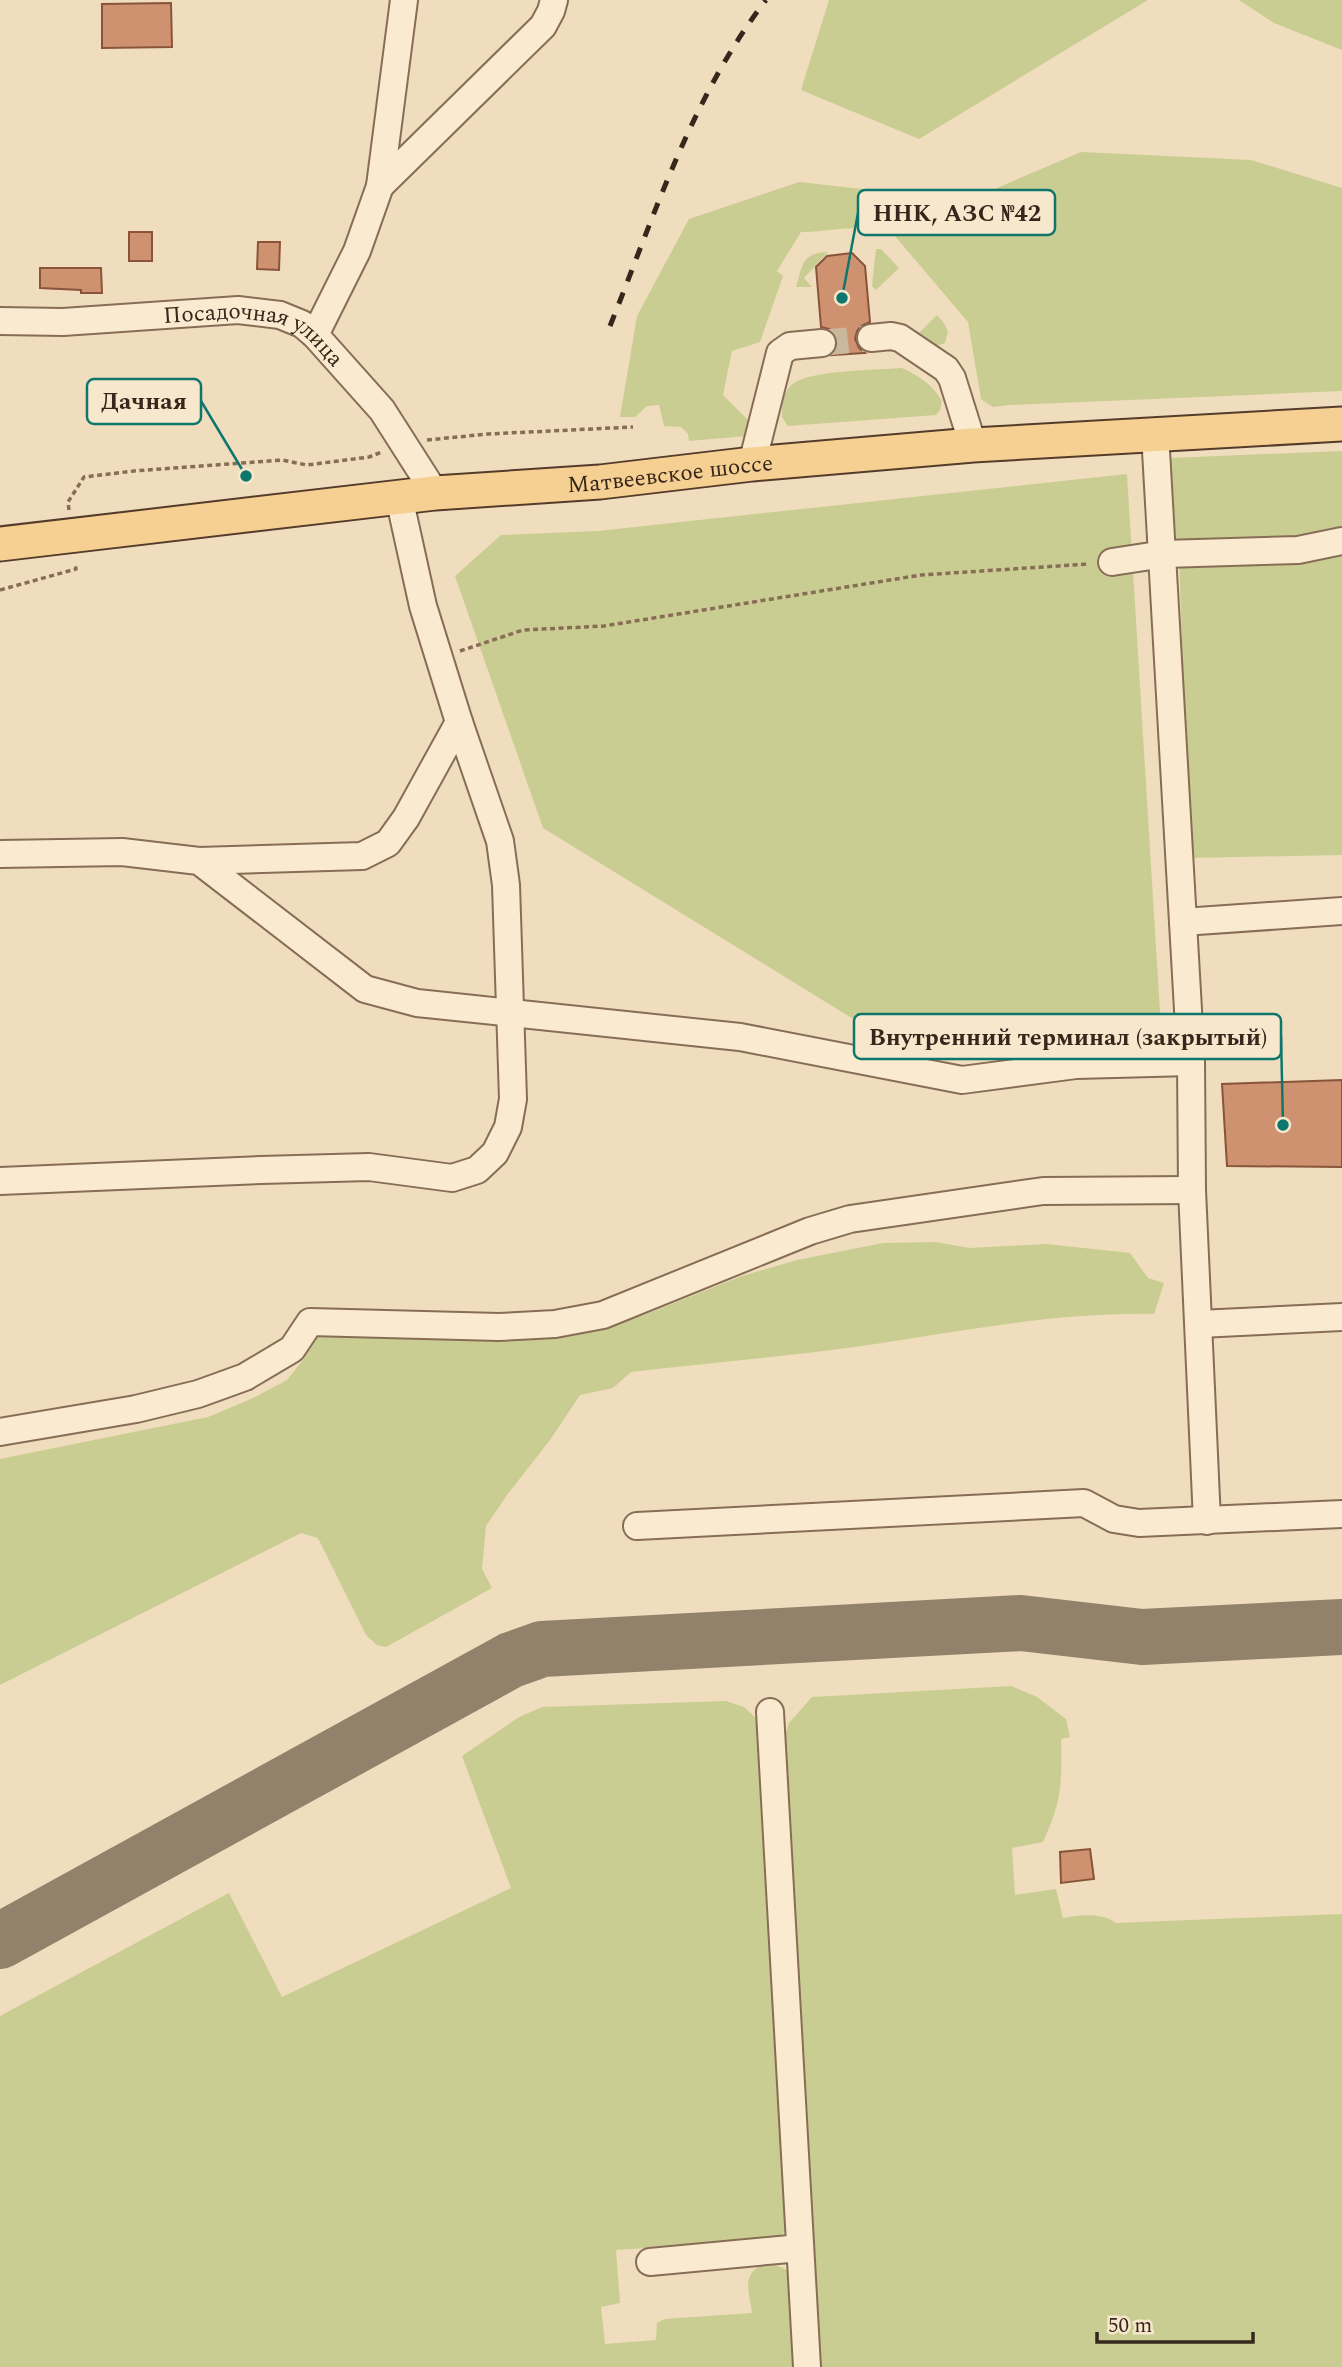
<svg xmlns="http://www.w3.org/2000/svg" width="1342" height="2367" viewBox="0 0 1342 2367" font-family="Spectral,serif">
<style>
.green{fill:#cacd91}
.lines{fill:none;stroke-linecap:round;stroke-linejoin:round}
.taxiway{stroke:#92826c;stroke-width:56}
.building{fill:#cf9271;stroke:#88543a;stroke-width:2}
.minor-tunnel{stroke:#cab89d;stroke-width:26;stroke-dasharray:26 13;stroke-linecap:butt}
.minor-casing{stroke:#886d56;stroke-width:30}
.major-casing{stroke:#553b2a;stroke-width:37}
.path{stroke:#886d56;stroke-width:3.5;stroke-dasharray:5 3.5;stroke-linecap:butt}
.minor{stroke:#faebd0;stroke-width:26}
.major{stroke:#f5d092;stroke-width:33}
.rail{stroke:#36261b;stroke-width:5;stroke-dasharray:12 12;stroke-linecap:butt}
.labels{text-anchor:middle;stroke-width:7;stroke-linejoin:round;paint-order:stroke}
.street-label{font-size:23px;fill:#36261b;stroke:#f7e8cd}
.leader{fill:none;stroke:#0f766e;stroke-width:2.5}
.callout-dot{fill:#0f766e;stroke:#f7e8cd;stroke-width:2.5}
.callout{fill:#f7e8cd;stroke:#0f766e;stroke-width:2.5}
.callout-label{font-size:24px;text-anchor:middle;font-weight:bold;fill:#36261b}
</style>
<rect width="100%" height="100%" fill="#efddbd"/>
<g class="green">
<polygon points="829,0 1148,0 919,139 801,90"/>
<polygon points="1239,0 1342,0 1342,50 1274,23"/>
<path d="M1081,152L1251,160L1342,188V391L1009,405L993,407L981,399L968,322L894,235C867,221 831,232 801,232L777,271L783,276L760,342L732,351L723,395L748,420L747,436L689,441L688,434L681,427L664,426L659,405L647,406L635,417H620L637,316L689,219L799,182L898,193L923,204L990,191Z"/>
<polygon points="876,249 881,249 899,268 876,290 872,286"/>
<path d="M828,252L804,278L812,287H796C803,265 801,253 828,252Z"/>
<polygon points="937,315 944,323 948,332 945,343 934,347 916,336"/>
<path d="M902,368C919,376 932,384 942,401L940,410L936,415L788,426L782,417C782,406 783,390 794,383C813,370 877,370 902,368Z"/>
<polygon points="1342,451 1342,855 1189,858 1179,555 1175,528 1171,458"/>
<polygon points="1127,474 1162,1045 1126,1051 902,1049 543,828 455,576 501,535 598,531"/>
<path d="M936,1242L969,1248L1047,1244L1130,1253L1148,1278L1164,1283L1154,1314C1059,1312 963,1331 869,1345C790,1356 710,1363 631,1372L613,1388L580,1395L550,1440L507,1495L486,1526L482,1569L492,1588L386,1647L377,1645L366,1635L318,1538L301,1533L0,1685V1459L208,1417L251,1399L287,1380L303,1360L318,1334L572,1333L644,1315L742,1276L797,1260L883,1243Z"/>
<path d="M1011,1686L1037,1697L1066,1719L1070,1737L1061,1739C1062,1783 1062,1801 1043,1842L1012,1848L1015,1895L1056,1889L1063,1918C1081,1915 1101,1912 1116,1923L1342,1914V2367H816L784,1738L789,1723L812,1697Z"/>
<path d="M726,1701L744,1707L758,1720L787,2230L779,2237L767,2240L616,2250L620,2303L601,2307L605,2344L656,2340L657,2323L665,2319L752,2313C751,2304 748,2293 748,2284C750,2261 776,2261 789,2272L798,2367H0V2016L229,1893L282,1997L511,1888L462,1756L519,1717L542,1707Z"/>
</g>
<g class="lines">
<polyline class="taxiway" points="0,1941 511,1660 542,1649 1021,1623 1142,1637 1342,1627"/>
</g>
<g class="building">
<polygon points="171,3 172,47 102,48 102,4"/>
<rect x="129" y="232" width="23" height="29"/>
<polygon points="258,242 280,242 279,270 257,269"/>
<polygon points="852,253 865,266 870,322 861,326 857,331 855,339 859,348 865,353 832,355 837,349 838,341 835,334 829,329 821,327 816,267 827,256"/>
<polygon points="40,268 101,268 102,293 81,293 81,290 40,288"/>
<polygon points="1342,1080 1342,1167 1227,1166 1222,1084"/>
<polygon points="1090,1849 1094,1879 1061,1883 1060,1852"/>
</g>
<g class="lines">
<polyline class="minor-tunnel" points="822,343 871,338"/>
<defs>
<g id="minor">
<polyline points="380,186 543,26 551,11 554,0"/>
<path id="s1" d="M0,321L63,322L238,310L280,315L302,324L315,335L382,410L435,493"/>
<polyline points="315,335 357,251 380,186 404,0"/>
<polyline points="871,338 891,336 900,338 946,369 952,378 973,445"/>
<polyline points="1155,433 1191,1062 1192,1190 1207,1521"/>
<polyline points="752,464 780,353 790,346 822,343"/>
<polyline points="1112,562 1164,554 1298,550 1342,541"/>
<polyline points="0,854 122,852 199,861 365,989 417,1003 740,1037 962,1080 1076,1065 1191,1062"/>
<polyline points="199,861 362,856 388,843 406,818 459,722"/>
<polyline points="1183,922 1342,911"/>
<polyline points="0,1181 261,1170 369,1167 452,1178 477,1170 495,1153 508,1127 513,1099 506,885 500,841 459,722 423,606 399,497"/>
<polyline points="1199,1324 1342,1317"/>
<polyline points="0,1432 136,1409 198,1394 245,1377 292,1349 310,1322 499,1327 555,1324 603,1315 810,1231 850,1219 1043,1191 1192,1190"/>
<polyline points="637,1526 1084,1503 1114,1519 1139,1523 1342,1514"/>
<polyline points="770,1712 807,2367"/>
<polyline points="650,2262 800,2248"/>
</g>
<g id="major">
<path id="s2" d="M0,544L435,493L600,482L752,464L973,445L1342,424"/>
</g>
</defs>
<use href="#minor" class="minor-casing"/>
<use href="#major" class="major-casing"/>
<g class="path">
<polyline points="427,440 488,434 633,427"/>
<polyline points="69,510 68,502 84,477 134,471 282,460 307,465 369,457 382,452"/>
<polyline points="0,590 76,569 75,563"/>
<polyline points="460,651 523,630 604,626 921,575 1088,564"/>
</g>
<use href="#minor" class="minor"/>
<use href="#major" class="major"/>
<path class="rail" d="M610,326C655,214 692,96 766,0"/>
</g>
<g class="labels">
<g class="street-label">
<text dy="8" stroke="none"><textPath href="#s1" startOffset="261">Посадочная улица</textPath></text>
<text dy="8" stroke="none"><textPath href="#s2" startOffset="674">Матвеевское шоссе</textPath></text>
</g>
</g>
<path class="leader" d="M842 298L858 213M246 476L201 401M1283 1125L1281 1036"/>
<g class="callout-dot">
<circle cx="842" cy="298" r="7"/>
<circle cx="246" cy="476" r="7"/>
<circle cx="1283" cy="1125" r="7"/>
</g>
<g class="callout">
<rect x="858" y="190" width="197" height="45" rx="7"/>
<rect x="87" y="379" width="114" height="45" rx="7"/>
<rect x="854" y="1014" width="427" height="45" rx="7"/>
</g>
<g class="callout-label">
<text x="957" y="221">ННК, АЗС №42</text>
<text x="144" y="409">Дачная</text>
<text x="1068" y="1045">Внутренний терминал (закрытый)</text>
</g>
<path d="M1097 2332v10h156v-10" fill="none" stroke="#36261b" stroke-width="3.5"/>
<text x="1108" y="2332" font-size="21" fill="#36261b" stroke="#f7e8cd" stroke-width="5" paint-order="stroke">50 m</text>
</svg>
